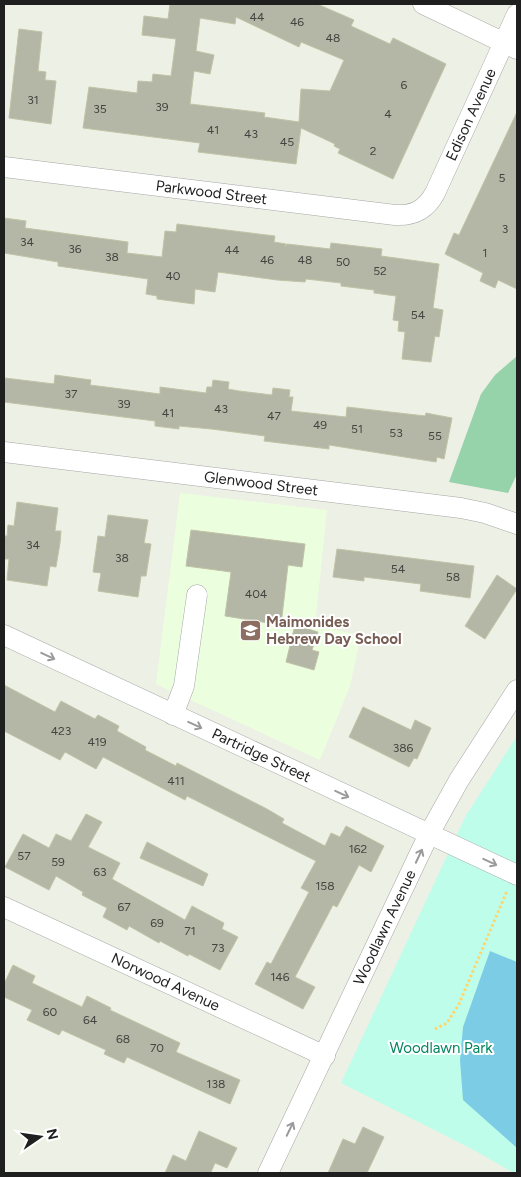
<svg xmlns="http://www.w3.org/2000/svg" width="521" height="1177" viewBox="0 0 521 1177" font-family="Figtree,sans-serif">
<style>
.education{fill:#ebffdf}
.forest{fill:#96d2aa}
.park{fill:#bffdeb}
.pitch{fill:#7dcce5}
.building{fill:#b5b7a6;stroke:#c1c3a6;fill-rule:evenodd}
.lines{fill:none;stroke-linecap:round;stroke-linejoin:round}
.minor-casing{stroke:#a6a6a6;stroke-width:21}
.path{stroke:#ffd667;stroke-width:3;stroke-dasharray:2.5 2.5;stroke-linecap:butt}
.minor{stroke:#fff;stroke-width:20}
.oneway{stroke:#9a9a9a}
.labels{text-anchor:middle;stroke-width:4;stroke-linejoin:round;paint-order:stroke}
.number-label{font-size:12px;fill:#444541}
.street-label{font-size:15px;fill:#1f1f1f;stroke:#fff}
.education-label{font-size:15px;font-weight:bold;fill:#785e54;stroke:#fff;text-anchor:start}
.park-label{font-size:15px;fill:#048660;stroke:#fff}
</style>
<rect width="100%" height="100%" fill="#edf0e4"/>
<polygon class="education" points="180,493 327,510 315,626 361,635 350,686 320,760 156,684"/>
<polygon class="forest" points="517,356 517,474 508,493 449,482 481,394 495,375"/>
<polygon class="park" points="517,736 517,1173 514,1173 470,1148 341,1083 465,817"/>
<polygon class="pitch" points="490,951 517,962 517,1148 463,1100 460,1060 463,1027"/>
<g class="building">
<path d="M170,4H317L354,20L351,26L390,44L393,38L446,64L393,179L338,153L340,149L334,146L335,144L301,128L296,164L198,152L200,143L83,128L89,87L137,93L138,81L152,82L153,74L171,76L176,39L142,35L144,16L168,19ZM236,17L299,47L301,42L344,60L330,91L301,89L299,122L264,117L265,113L190,104L194,71L210,74L214,55L196,51L200,18L235,24Z"/>
<polygon points="19,29 42,32 38,71 46,72 45,80 56,81 51,124 9,118"/>
<polygon points="517,112 517,289 498,280 495,288 480,281 483,273 445,254 454,233 459,235"/>
<polygon points="4,218 26,221 25,228 128,242 127,253 162,257 165,231 176,232 177,224 275,236 274,242 286,244 285,247 287,244 330,249 331,243 382,249 381,256 439,264 433,308 443,310 439,337 435,336 431,362 402,359 405,332 398,331 399,321 393,320 396,296 374,293 374,290 341,286 341,283 306,279 305,282 277,280 218,272 215,292 195,289 194,304 157,299 157,296 146,294 148,279 58,266 58,262 4,253"/>
<polygon points="55,375 91,380 90,385 160,394 160,387 206,393 207,387 212,387 213,380 229,382 228,389 239,391 272,395 273,388 290,390 289,397 293,397 291,411 346,417 347,407 425,416 426,413 452,418 444,459 437,457 436,462 329,445 329,449 264,441 265,436 211,429 179,426 179,429 155,426 155,421 4,402 5,378 54,384"/>
<polygon points="17,502 58,508 55,531 61,531 60,543 56,567 50,566 47,586 7,580 9,559 4,559 4,536 7,536 8,525 14,526"/>
<polygon points="108,515 148,520 144,543 151,544 146,576 141,576 138,597 98,591 101,573 93,572 98,536 105,537"/>
<polygon points="191,530 305,544 302,567 288,565 281,625 225,616 231,572 186,566"/>
<polygon points="337,549 474,566 470,598 420,591 421,584 364,577 364,581 333,577"/>
<polygon points="497,575 517,589 485,639 465,626"/>
<polygon points="295,625 318,632 312,650 319,652 314,670 286,662"/>
<polygon points="4,685 55,712 61,701 95,719 98,715 119,726 117,731 146,747 145,750 176,766 177,763 267,809 284,819 282,823 325,846 331,833 340,837 346,826 384,846 371,872 359,865 337,907 333,905 295,977 315,987 303,1009 255,984 267,962 271,964 309,892 301,888 316,861 187,796 185,800 103,757 96,769 65,752 60,760 4,731"/>
<polygon points="363,707 411,730 415,720 431,728 417,759 414,758 409,767 349,737"/>
<polygon points="86,814 102,822 88,847 120,863 112,879 185,920 192,906 224,923 222,929 238,937 220,970 189,954 188,956 160,941 159,943 129,926 127,930 103,917 107,908 82,895 83,892 56,876 49,890 5,867 23,834 49,848 56,834 71,841"/>
<polygon points="147,842 208,874 203,886 140,858"/>
<polygon points="13,965 35,976 32,983 82,1007 87,996 111,1008 110,1010 180,1043 176,1052 240,1080 230,1104 127,1057 124,1063 104,1054 106,1050 62,1030 59,1035 27,1020 32,1010 4,997 4,984"/>
<polygon points="363,1127 384,1137 367,1173 328,1173 343,1139 355,1144"/>
<polygon points="199,1131 237,1148 227,1168 215,1163 211,1172 214,1173 165,1173 173,1155 186,1161"/>
</g>
<g class="lines">
<defs>
<g id="minor">
<polyline points="423,4 517,49"/>
<path id="s1" d="M4,167L395,215C413,216 426,210 435,193L517,14"/>
<path id="s2" d="M4,452L461,508L485,513L517,524"/>
<path id="s3" d="M4,635L517,875"/>
<polyline points="173,715 184,686 197,595"/>
<path id="s4" d="M4,907L325,1056"/>
<path id="s5" d="M268,1173L429,834L459,780L517,690"/>
</g>
</defs>
<use href="#minor" class="minor-casing"/>
<polyline class="path" points="435,1029 447,1023 459,1004 507,891"/>
<use href="#minor" class="minor"/>
</g>
<defs><path id="oneway-shaft" d="M-6 0H5M1.5-3L5.5 0L1.5 3" fill="none" stroke-width="1.6" stroke-linecap="round" stroke-linejoin="round" transform="scale(1.25)"/></defs>
<g class="oneway">
<use href="#oneway-shaft" transform="translate(48 656) rotate(25)"/>
<use href="#oneway-shaft" transform="translate(195 725) rotate(25)"/>
<use href="#oneway-shaft" transform="translate(342 794) rotate(25)"/>
<use href="#oneway-shaft" transform="translate(419 856) rotate(-65)"/>
<use href="#oneway-shaft" transform="translate(490 862) rotate(25)"/>
<use href="#oneway-shaft" transform="translate(290 1129) rotate(-64)"/>
</g>
<defs>
<symbol id="school-square" viewBox="-11 -11 22 22"><rect x="-9" y="-9" width="18" height="18" rx="4" fill="#8d6e63" stroke="#fff"/><path d="M0-5L7-2L0 1L-7-2ZM-4 1L0 2.5L4 1V4Q0 6-4 4Z" fill="#fff"/></symbol>
</defs>
<g fill-rule="evenodd">
<use href="#school-square" x="238" y="618" width="25" height="25"/>
</g>
<g class="labels">
<g class="number-label">
<text x="257" y="21">44</text>
<text x="297" y="26">46</text>
<text x="333" y="42">48</text>
<text x="404" y="89">6</text>
<text x="33" y="104">31</text>
<text x="162" y="111">39</text>
<text x="100" y="113">35</text>
<text x="388" y="118">4</text>
<text x="213" y="134">41</text>
<text x="251" y="138">43</text>
<text x="287" y="146">45</text>
<text x="373" y="155">2</text>
<text x="502" y="182">5</text>
<text x="505" y="233">3</text>
<text x="27" y="246">34</text>
<text x="75" y="253">36</text>
<text x="232" y="254">44</text>
<text x="485" y="257">1</text>
<text x="112" y="261">38</text>
<text x="267" y="264">46</text>
<text x="305" y="264">48</text>
<text x="343" y="266">50</text>
<text x="380" y="275">52</text>
<text x="173" y="280">40</text>
<text x="418" y="319">54</text>
<text x="71" y="398">37</text>
<text x="124" y="408">39</text>
<text x="221" y="413">43</text>
<text x="168" y="417">41</text>
<text x="274" y="420">47</text>
<text x="320" y="429">49</text>
<text x="357" y="433">51</text>
<text x="396" y="437">53</text>
<text x="435" y="440">55</text>
<text x="33" y="549">34</text>
<text x="122" y="562">38</text>
<text x="398" y="573">54</text>
<text x="453" y="581">58</text>
<text x="256" y="598">404</text>
<text x="61" y="735">423</text>
<text x="97" y="746">419</text>
<text x="403" y="752">386</text>
<text x="176" y="785">411</text>
<text x="358" y="853">162</text>
<text x="24" y="860">57</text>
<text x="58" y="866">59</text>
<text x="100" y="876">63</text>
<text x="325" y="890">158</text>
<text x="124" y="911">67</text>
<text x="157" y="927">69</text>
<text x="190" y="935">71</text>
<text x="218" y="952">73</text>
<text x="280" y="981">146</text>
<text x="50" y="1016">60</text>
<text x="90" y="1024">64</text>
<text x="123" y="1043">68</text>
<text x="157" y="1052">70</text>
<text x="216" y="1088">138</text>
</g>
<g class="street-label">
<text dy="5" stroke="none"><textPath href="#s1" startOffset="529">Edison Avenue</textPath></text>
<text dy="5" stroke="none"><textPath href="#s1" startOffset="209">Parkwood Street</textPath></text>
<text dy="5" stroke="none"><textPath href="#s2" startOffset="259">Glenwood Street</textPath></text>
<text dy="5" stroke="none"><textPath href="#s3" startOffset="284">Partridge Street</textPath></text>
<text dy="5" stroke="none"><textPath href="#s5" startOffset="272">Woodlawn Avenue</textPath></text>
<text dy="5" stroke="none"><textPath href="#s4" startOffset="178">Norwood Avenue</textPath></text>
</g>
<g class="education-label">
<text x="266" y="627">Maimonides<tspan x="266" dy="17">Hebrew Day School</tspan></text>
</g>
<g class="park-label">
<text x="441" y="1053">Woodlawn Park</text>
</g>
</g>
<rect width="521" height="1177" fill="none" stroke="#1f1f1f" stroke-width="10"/>
<g transform="translate(40 1137) rotate(77)" stroke="#ffffff" stroke-width="4" paint-order="stroke">
<path d="M0-4L9 19L0 12L-9 19Z" fill="#1f1f1f"/>
<text y="-8" font-size="14" font-weight="bold" text-anchor="middle" fill="#1f1f1f">N</text>
</g>
</svg>
